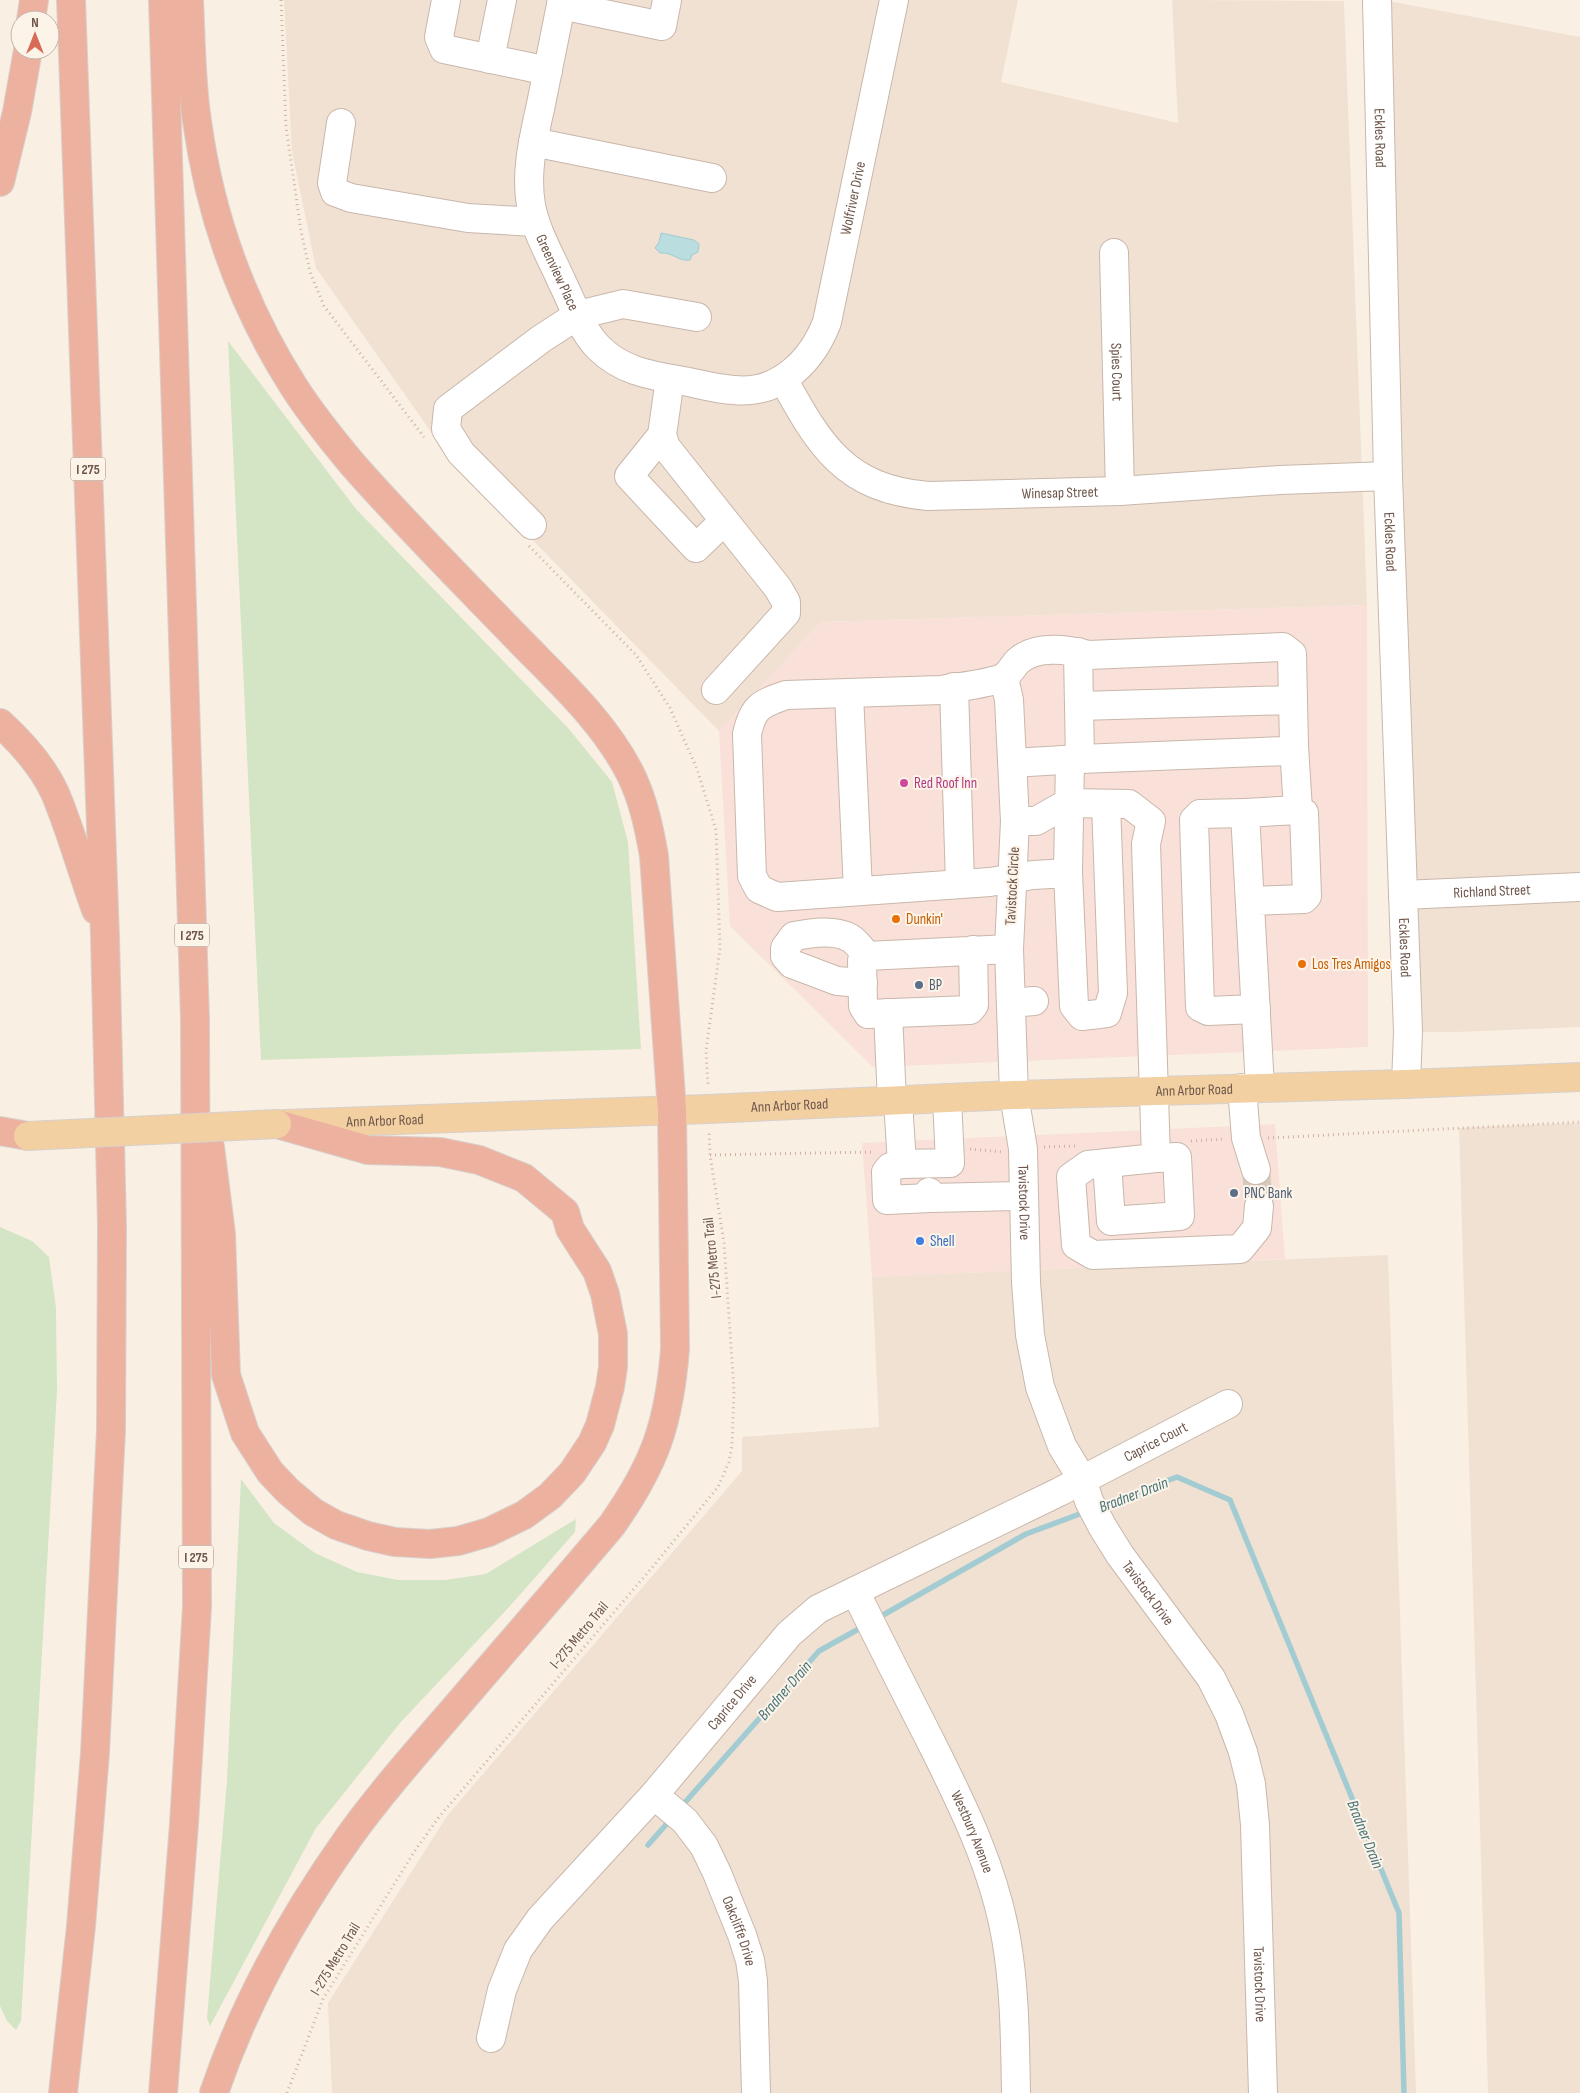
<svg xmlns="http://www.w3.org/2000/svg" width="1580" height="2093" viewBox="0 0 1580 2093" font-family="'Sofia Sans Condensed',sans-serif">
<style>
.residential{fill:#f0e1d3}
.commercial{fill:#f9e0d8}
.green{fill:#d3e5c4}
.water{fill:#badde0;stroke:#a2ccd1}
.lines{fill:none;stroke-linecap:round;stroke-linejoin:round}
.stream{stroke:#a2ccd1;stroke-width:5.5}
.minor-tunnel{stroke:#d6cabd;stroke-width:28;stroke-dasharray:28 14;stroke-linecap:butt}
.minor-casing{stroke:#c9b7ab;stroke-width:30}
.major-casing{stroke:#d7d0cd;stroke-width:30}
.highway-casing{stroke:#d7d0cd;stroke-width:30}
.path{stroke:#d0b1a2;stroke-width:3;stroke-dasharray:1 4;stroke-linecap:butt}
.minor{stroke:#fff;stroke-width:28}
.major{stroke:#f2d0a2;stroke-width:28}
.highway{stroke:#edb1a0;stroke-width:28}
.major-bridge-casing{stroke:#d7d0cd;stroke-width:30;stroke-linecap:butt}
.major-bridge{stroke:#f2d0a2;stroke-width:28}
.hotel-dot{fill:#d1479c;stroke:#fdf4e9;stroke-width:2}
.food-dot{fill:#e8710a;stroke:#fdf4e9;stroke-width:2}
.service-dot{fill:#5c6f8a;stroke:#fdf4e9;stroke-width:2}
.shop-dot{fill:#3f7fe0;stroke:#fdf4e9;stroke-width:2}
.labels{text-anchor:middle;stroke-width:4;stroke-linejoin:round;paint-order:stroke}
.shield{fill:#fdf4e9;stroke:#9a867b;stroke-width:1}
.shield-label{font-size:14px;font-weight:bold;fill:#6f574c}
.street-label{font-size:15px;fill:#6f574c;stroke:#fdf4e9}
.hotel-label{font-size:15px;fill:#b23c85;stroke:#fdf4e9;text-anchor:start}
.food-label{font-size:15px;fill:#c56008;stroke:#fdf4e9;text-anchor:start}
.service-label{font-size:15px;fill:#4e5e75;stroke:#fdf4e9;text-anchor:start}
.shop-label{font-size:15px;fill:#366cbe;stroke:#fdf4e9;text-anchor:start}
.water-label{font-size:16px;font-style:italic;fill:#457379;stroke:#fdf4e9}
</style>
<rect width="100%" height="100%" fill="#f9f0e3"/>
<g class="residential">
<polygon points="284,0 1018,0 1001,82 1178,123 1172,0 1344,1 1367,605 821,622 719,731 441,446 316,268 292,152"/>
<polygon points="1383,0 1580,37 1580,1027 1456,1032 1408,1032"/>
<polygon points="1580,1123 1580,2093 1488,2093 1459,1128"/>
<polygon points="1388,1255 1416,2093 332,2093 328,2003 447,1816 742,1471 742,1437 879,1427 872,1277"/>
</g>
<g class="commercial">
<polygon points="1367,605 1368,1047 873,1067 730,926 719,731 821,622"/>
<polygon points="1275,1124 1285,1259 872,1277 862,1143"/>
</g>
<g class="green">
<polygon points="228,341 356,509 569,729 612,782 628,842 641,1049 261,1060"/>
<polygon points="0,1227 32,1241 49,1257 56,1308 57,1390 21,2021 16,2030 7,2021 0,2006"/>
<polygon points="241,1479 274,1523 315,1553 357,1572 398,1580 445,1580 486,1574 576,1519 575,1532 510,1606 400,1723 316,1828 210,2026 207,2018 227,1780"/>
</g>
<path class="water" d="M661,233L694,240L699,244L698,252L692,255L690,260C679,262 673,252 660,253L655,248L659,242Z"/>
<g class="lines">
<g class="stream">
<polyline points="1101,1506 1177,1477 1230,1500 1399,1913 1404,2093"/>
<polyline points="876,1619 1026,1534 1085,1512"/>
<polyline points="680,1808 819,1651 864,1626"/>
<polyline points="648,1845 671,1819"/>
</g>
<polyline class="minor-tunnel" points="1256,1170 1259,1206"/>
<defs>
<g id="minor">
<polyline points="446,0 439,37 444,49 548,71"/>
<path id="s1" d="M562,0C555,35 548,69 541,104C534,137 525,171 531,205C536,232 551,257 562,282C573,304 581,330 599,348C621,370 648,375 678,380C696,383 715,389 734,390C779,395 812,361 827,322L894,0"/>
<path id="s2" d="M1377,0L1388,476L1408,1032L1406,1084"/>
<polyline points="561,5 662,26 667,0"/>
<polyline points="490,59 502,0"/>
<polyline points="341,123 332,183 335,192 351,198 468,218 535,222"/>
<polyline points="533,142 712,178"/>
<path id="s3" d="M1114,253L1120,491"/>
<polyline points="670,379 662,435 666,447 778,588 786,602 786,613 716,690"/>
<path id="s4" d="M783,379C820,446 845,489 928,496L1120,491L1280,480L1388,476"/>
<polyline points="662,435 629,476 696,548 724,521"/>
<polyline points="532,525 461,453 446,429 448,409 541,339 578,315 623,304 697,317"/>
<polyline points="1078,652 1080,759"/>
<path id="s5" d="M1004,678L1009,700L1015,821L1009,949L1014,1095L1023,1149L1026,1282L1030,1335L1040,1387L1062,1446L1082,1479L1089,1501L1102,1526L1120,1555L1211,1678L1229,1714L1243,1752L1251,1784L1255,1825L1263,2093"/>
<polyline points="954,687 960,884"/>
<polyline points="849,694 858,891"/>
<polyline points="1079,706 1293,700"/>
<polyline points="1294,746 1298,810"/>
<path d="M1013,763L1080,759L1286,751L1294,746L1292,654L1283,647L1088,655C1067,649 1036,645 1018,661C1013,666 1009,675 1002,678C988,684 957,687 941,690L786,695C760,704 753,707 747,734L752,876L759,889L777,897L990,882L1033,875L1068,873L1074,1006L1082,1016L1107,1013L1113,993L1106,804"/>
<polyline points="1245,813 1200,814 1194,820 1200,1007 1208,1011 1256,1009"/>
<polyline points="1015,821 1036,821 1068,803 1129,804 1151,821 1146,844 1156,1158 1088,1165 1071,1177 1076,1245 1093,1255 1240,1249 1257,1228 1259,1206"/>
<polyline points="1068,873 1070,759"/>
<path id="s6" d="M1403,895L1580,887"/>
<polyline points="1250,901 1304,899 1307,896 1304,813 1298,810 1245,813 1260,1088"/>
<polyline points="973,950 974,1005 970,1010 868,1014 863,1006 862,961 867,956 1009,949"/>
<path d="M863,983L837,981L792,964L785,956V948L794,936C811,933 835,929 850,938C857,942 862,950 867,956"/>
<polyline points="1011,1003 1034,1001"/>
<polyline points="888,1013 892,1101"/>
<polyline points="1242,1088 1246,1138 1256,1170"/>
<polyline points="898,1101 902,1164 950,1163 947,1098"/>
<polyline points="1107,1163 1111,1221 1180,1216 1177,1157 1156,1158"/>
<polyline points="902,1164 890,1167 886,1172 887,1200 930,1198"/>
<polyline points="929,1192 930,1198 1023,1196"/>
<path id="s7" d="M855,1591C880,1642 906,1693 932,1744C963,1806 994,1869 1006,1938C1015,1989 1015,2041 1016,2093"/>
<path id="s8" d="M654,1795L685,1821L704,1846L717,1873L742,1935L750,1960L753,1981L756,2093"/>
<path id="s9" d="M491,2038L502,1990L518,1950L540,1919L654,1795L789,1634L818,1609L1059,1492L1228,1404"/>
</g>
<g id="major">
<path id="s10" d="M285,1124L708,1109L1014,1095L1406,1084L1580,1077"/>
</g>
<g id="highway">
<polyline points="163,0 195,1020 197,1607 184,1824 163,2093"/>
<path d="M189,0C191,40 191,82 197,121C210,216 243,307 294,387C312,415 333,441 354,466C408,527 465,584 521,642C560,682 604,722 630,773C643,799 649,827 654,856L672,1111L675,1349C669,1424 655,1464 612,1525C564,1582 515,1638 467,1694C427,1741 385,1787 349,1837C293,1916 245,2001 214,2093"/>
<polyline points="31,20 34,0"/>
<polyline points="0,182 17,112 28,50"/>
<path d="M0,723C21,742 43,767 55,793C71,831 82,872 96,910"/>
<polyline points="0,1131 28,1136"/>
<polyline points="210,1147 221,1234 226,1375 245,1433 270,1472 288,1491 313,1512 336,1525 368,1536 395,1542 430,1544 458,1541 489,1532 524,1515 550,1496 572,1473 592,1443 600,1425 610,1387 613,1367 613,1334 605,1294 597,1271 570,1229 565,1212 524,1178 479,1160 440,1152 368,1150 277,1124"/>
<polyline points="63,2093 81,1926 95,1753 111,1430 112,1226 105,937 71,0"/>
</g>
</defs>
<use href="#minor" class="minor-casing"/>
<use href="#major" class="major-casing"/>
<use href="#highway" class="highway-casing"/>
<g class="path">
<polyline points="281,0 286,127 301,231 310,272 324,306 424,437"/>
<polyline points="529,546 636,655 670,708 697,769 716,830 720,948 706,1051 708,1086"/>
<polyline points="1268,1138 1580,1122"/>
<polyline points="1191,1141 1225,1139"/>
<polyline points="1044,1147 1075,1146"/>
<polyline points="970,1149 1003,1152"/>
<polyline points="710,1155 874,1152"/>
<polyline points="287,2093 323,1999 414,1852 439,1817 650,1570 718,1487 729,1462 732,1445 734,1390 724,1243 710,1155 709,1130"/>
</g>
<use href="#minor" class="minor"/>
<use href="#major" class="major"/>
<use href="#highway" class="highway"/>
<defs>
<polyline id="major-bridge" points="28,1136 277,1124"/>
</defs>
<use href="#major-bridge" class="major-bridge-casing"/>
<use href="#major-bridge" class="major-bridge"/>
</g>
<circle class="hotel-dot" cx="904" cy="783" r="5"/>
<g class="food-dot">
<circle cx="896" cy="919" r="5"/>
<circle cx="1302" cy="964" r="5"/>
</g>
<g class="service-dot">
<circle cx="919" cy="985" r="5"/>
<circle cx="1234" cy="1193" r="5"/>
</g>
<circle class="shop-dot" cx="920" cy="1241" r="5"/>
<g class="labels">
<g class="shield">
<rect x="70.5" y="457.5" width="35" height="23" rx="4"/>
<rect x="174.5" y="923.5" width="35" height="23" rx="4"/>
<rect x="178.5" y="1545.5" width="35" height="23" rx="4"/>
</g>
<g class="shield-label">
<text x="88" y="474">I 275</text>
<text x="192" y="940">I 275</text>
<text x="196" y="1562">I 275</text>
</g>
<g class="street-label">
<text dy="5" stroke="none"><textPath href="#s2" startOffset="138">Eckles Road</textPath></text>
<text dy="5" stroke="none"><textPath href="#s1" startOffset="762">Wolfriver Drive</textPath></text>
<text dy="5" stroke="none"><textPath href="#s1" startOffset="281">Greenview Place</textPath></text>
<text dy="5" stroke="none"><textPath href="#s3" startOffset="119">Spies Court</textPath></text>
<text dy="5" stroke="none"><textPath href="#s4" startOffset="329">Winesap Street</textPath></text>
<text dy="5" stroke="none"><textPath href="#s2" startOffset="542">Eckles Road</textPath></text>
<text transform="translate(1012 886) rotate(-87)" y="5">Tavistock Circle</text>
<text dy="5" stroke="none"><textPath href="#s6" startOffset="89">Richland Street</textPath></text>
<text dy="5" stroke="none"><textPath href="#s2" startOffset="948">Eckles Road</textPath></text>
<text dy="5" stroke="none"><textPath href="#s10" startOffset="910">Ann Arbor Road</textPath></text>
<text dy="5" stroke="none"><textPath href="#s10" startOffset="505">Ann Arbor Road</textPath></text>
<text dy="5" stroke="none"><textPath href="#s10" startOffset="100">Ann Arbor Road</textPath></text>
<text dy="5" stroke="none"><textPath href="#s5" startOffset="526">Tavistock Drive</textPath></text>
<text transform="translate(712 1258) rotate(-96)" y="5">I-275 Metro Trail</text>
<text dy="5" stroke="none"><textPath href="#s9" startOffset="924">Caprice Court</textPath></text>
<text dy="5" stroke="none"><textPath href="#s5" startOffset="946">Tavistock Drive</textPath></text>
<text transform="translate(579 1635) rotate(-50)" y="5">I-275 Metro Trail</text>
<text dy="5" stroke="none"><textPath href="#s9" startOffset="420">Caprice Drive</textPath></text>
<text dy="5" stroke="none"><textPath href="#s7" startOffset="268">Westbury Avenue</textPath></text>
<text dy="5" stroke="none"><textPath href="#s8" startOffset="164">Oakcliffe Drive</textPath></text>
<text transform="translate(335 1959) rotate(-59)" y="5">I-275 Metro Trail</text>
<text dy="5" stroke="none"><textPath href="#s5" startOffset="1366">Tavistock Drive</textPath></text>
</g>
<g class="hotel-label">
<text x="914" y="788">Red Roof Inn</text>
</g>
<g class="food-label">
<text x="906" y="924">Dunkin'</text>
<text x="1312" y="969">Los Tres Amigos</text>
</g>
<g class="service-label">
<text x="929" y="990">BP</text>
<text x="1244" y="1198">PNC Bank</text>
</g>
<g class="shop-label">
<text x="930" y="1246">Shell</text>
</g>
<g class="water-label">
<text transform="translate(1133 1494) rotate(-21)" y="6">Bradner Drain</text>
<text transform="translate(784 1690) rotate(-49)" y="6">Bradner Drain</text>
<text transform="translate(1366 1834) rotate(68)" y="6">Bradner Drain</text>
</g>
</g>
<g transform="translate(35 35)"><circle r="24" fill="#fdf4e9" stroke="#c4b5aa"/>
<path d="M0-4L9 19L0 12L-9 19Z" fill="#d76b55"/>
<text y="-8" font-size="14" font-weight="bold" text-anchor="middle" fill="#6f574c">N</text>
</g>
</svg>
